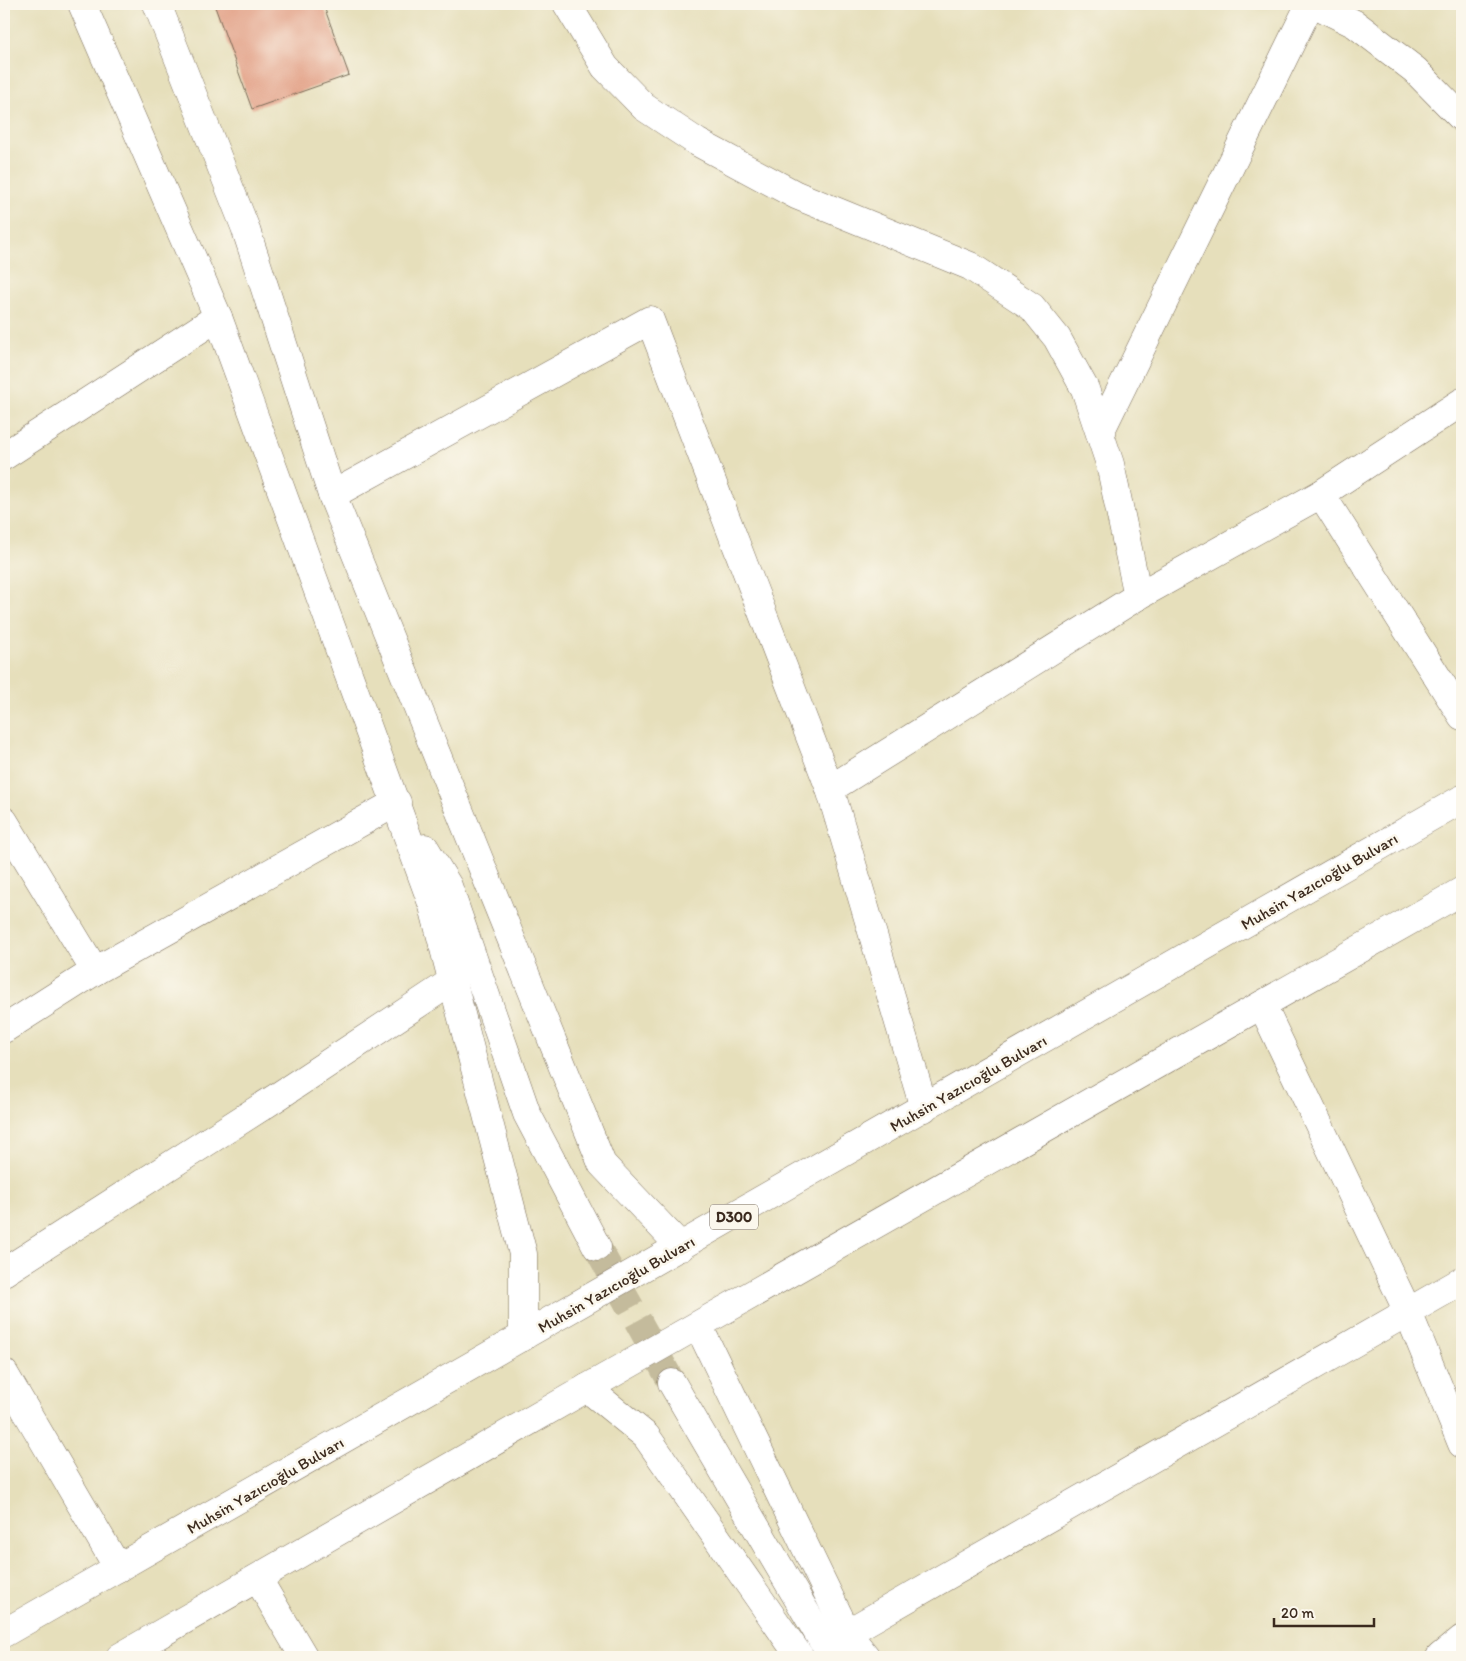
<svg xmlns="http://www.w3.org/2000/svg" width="1466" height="1661" viewBox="0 0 1466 1661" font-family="Itim,sans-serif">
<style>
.building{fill:#e0977b}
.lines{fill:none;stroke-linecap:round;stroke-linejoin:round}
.major-tunnel{stroke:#c4bb9c;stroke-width:28;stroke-dasharray:28 14;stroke-linecap:butt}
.minor-casing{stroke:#776955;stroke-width:29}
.major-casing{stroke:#776955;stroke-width:29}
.highway-casing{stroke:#776955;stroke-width:29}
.minor{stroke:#fff;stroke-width:28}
.major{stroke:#fff;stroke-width:28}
.highway{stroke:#fff;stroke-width:28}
.labels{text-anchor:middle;stroke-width:5;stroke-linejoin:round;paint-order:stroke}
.shield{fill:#fbf7ec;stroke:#75685c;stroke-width:1}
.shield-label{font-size:15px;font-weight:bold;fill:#3b2a1e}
.street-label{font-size:16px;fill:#3b2a1e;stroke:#fbf7ec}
</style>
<rect width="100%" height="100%" fill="#fbf7ec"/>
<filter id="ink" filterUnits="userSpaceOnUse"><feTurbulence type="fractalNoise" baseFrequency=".02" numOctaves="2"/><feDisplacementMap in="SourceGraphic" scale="10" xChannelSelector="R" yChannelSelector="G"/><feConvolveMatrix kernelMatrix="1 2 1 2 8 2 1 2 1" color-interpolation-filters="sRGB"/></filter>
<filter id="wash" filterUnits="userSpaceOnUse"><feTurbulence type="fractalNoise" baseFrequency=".0096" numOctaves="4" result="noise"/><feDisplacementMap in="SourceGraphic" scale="20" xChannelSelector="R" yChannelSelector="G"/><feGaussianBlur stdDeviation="1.12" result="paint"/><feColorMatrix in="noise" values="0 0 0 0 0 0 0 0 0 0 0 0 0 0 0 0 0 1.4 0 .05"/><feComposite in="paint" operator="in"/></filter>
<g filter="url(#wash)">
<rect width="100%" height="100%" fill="#e6dfbb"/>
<g id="blocks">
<polygon class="building" points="214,4 323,4 349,75 252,109"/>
</g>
</g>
<g filter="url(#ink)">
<use href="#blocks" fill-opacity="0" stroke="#776955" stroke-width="1"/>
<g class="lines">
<polyline class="major-tunnel" points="597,1247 672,1383"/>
<defs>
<g id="minor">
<polyline points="567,4 605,67 644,107 697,142 796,195 970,266 1032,307 1057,338 1085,389 1110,464 1138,596"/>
<polyline points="1315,4 1355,24 1415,70 1462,118"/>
<polyline points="1100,432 1310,4"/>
<polyline points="4,456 218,317"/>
<polyline points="1321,494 1462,716"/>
<polyline points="332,495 650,320 830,789 924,1108"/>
<polyline points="830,789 1138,596 1321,494 1462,402"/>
<polyline points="4,821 95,971"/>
<polyline points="1262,1005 1408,1312 1462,1444"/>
<polyline points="4,1029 95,971 397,802"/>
<polyline points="4,1272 277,1097 454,980"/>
<polyline points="4,1373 118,1568"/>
<polyline points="258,1579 304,1657"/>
<polyline points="847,1633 1462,1281"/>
<polyline points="1440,1657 1462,1639"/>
</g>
<g id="major">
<polyline points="82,4 218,317 433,906 523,1254 523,1337"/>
<polyline points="157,4 245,227 332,495 602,1164 681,1247"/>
<polyline points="425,848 448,886 527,1114 597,1247"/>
<polyline points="699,1327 847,1633 866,1657"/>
<polyline points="672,1383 822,1640 834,1657"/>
<polyline points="587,1388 646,1436 800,1657"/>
</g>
<g id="highway">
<polyline points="4,1633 1462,799"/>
<polyline points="120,1657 587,1388 1462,891"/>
</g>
</defs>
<use href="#minor" class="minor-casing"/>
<use href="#major" class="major-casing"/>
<use href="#highway" class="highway-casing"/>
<use href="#minor" class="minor"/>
<use href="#major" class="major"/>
<use href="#highway" class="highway"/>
</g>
</g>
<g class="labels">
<rect class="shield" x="710" y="1204.5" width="48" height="25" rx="4"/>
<g class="shield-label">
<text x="734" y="1222">D300</text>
</g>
<g class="street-label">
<text transform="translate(1319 881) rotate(-30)" y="6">Muhsin Yazıcıoğlu Bulvarı</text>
<text transform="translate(968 1083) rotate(-30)" y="6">Muhsin Yazıcıoğlu Bulvarı</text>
<text transform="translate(616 1284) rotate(-30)" y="6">Muhsin Yazıcıoğlu Bulvarı</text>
<text transform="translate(265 1485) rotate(-30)" y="6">Muhsin Yazıcıoğlu Bulvarı</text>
</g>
</g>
<rect width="1466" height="1661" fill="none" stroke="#fbf7ec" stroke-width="20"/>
<path d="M1274 1618v8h100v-8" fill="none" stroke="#3b2a1e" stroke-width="2.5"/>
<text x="1281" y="1618" font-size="15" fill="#3b2a1e" stroke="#fbf7ec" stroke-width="4" paint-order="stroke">20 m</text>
</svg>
